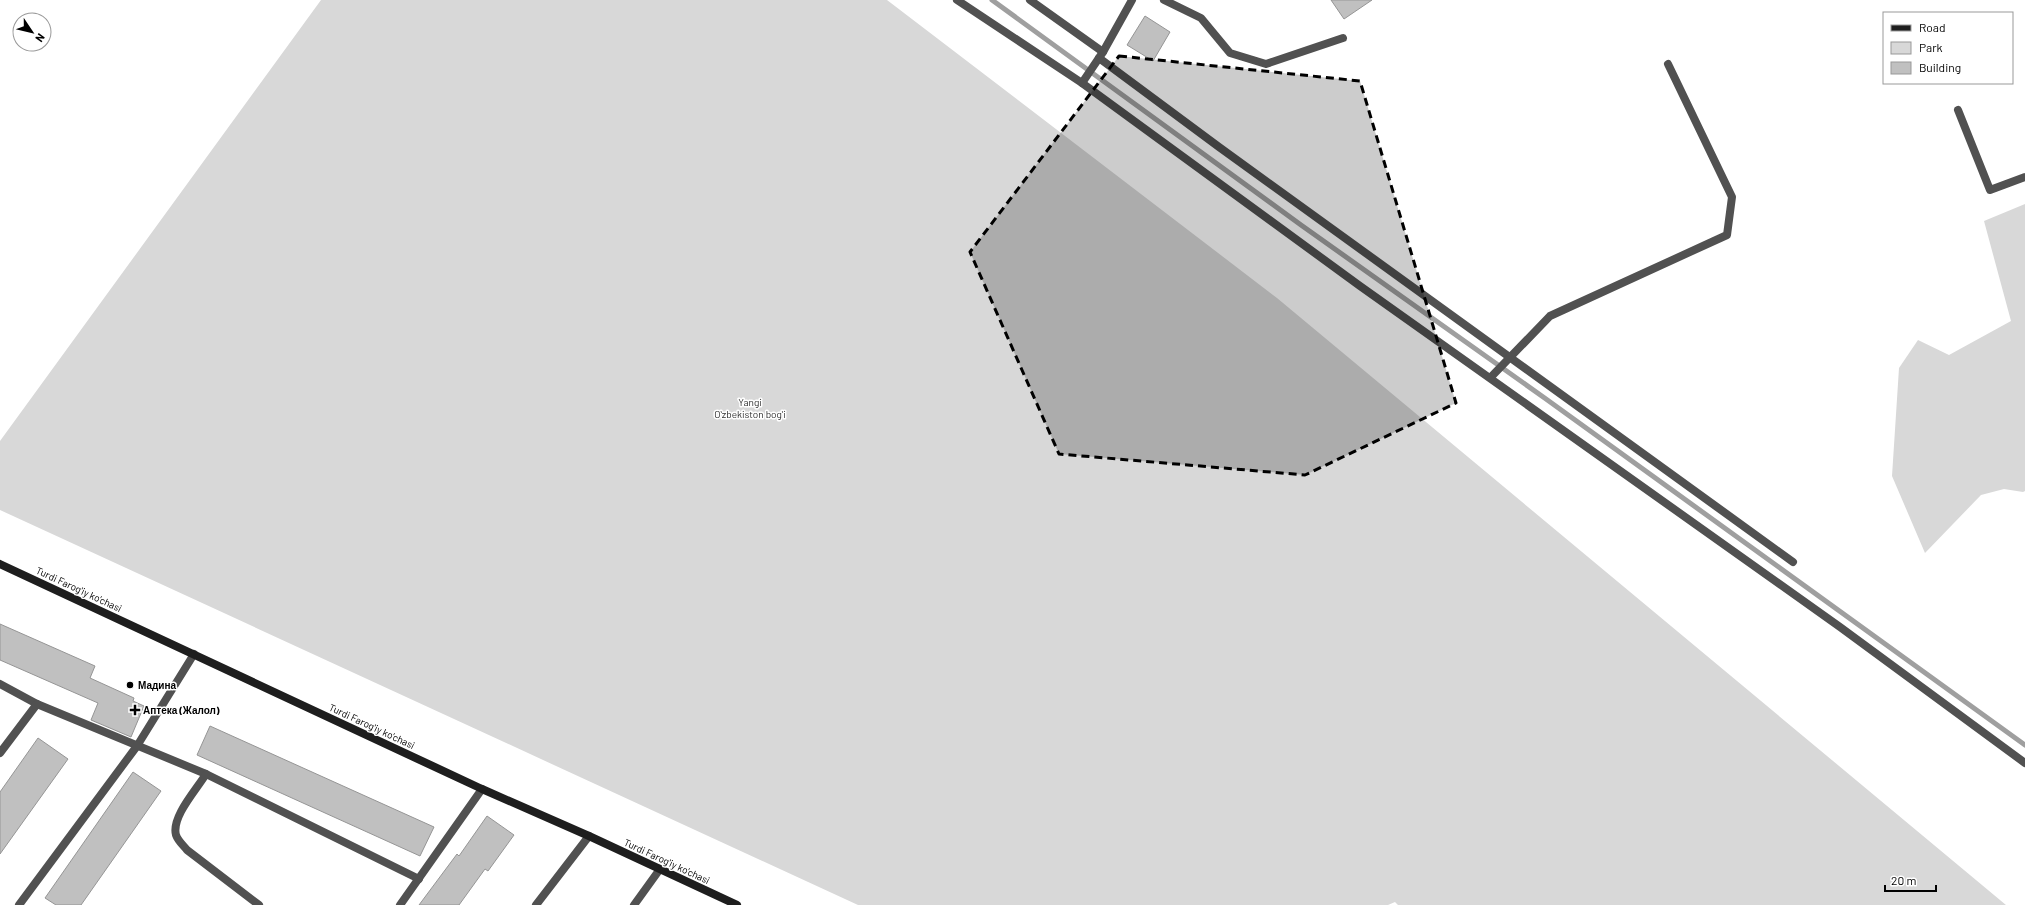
<svg xmlns="http://www.w3.org/2000/svg" width="2025" height="905" viewBox="0 0 2025 905" font-family="Barlow,sans-serif">
<style>
.green{fill:#d8d8d8}
.lines{fill:none;stroke-linecap:round;stroke-linejoin:round}
.stream{stroke:#9f9f9f;stroke-width:5}
.building{fill:#c0c0c0;stroke:#959595}
.service{stroke:#515151;stroke-width:8}
.minor{stroke:#515151;stroke-width:8}
.secondary{stroke:#1e1e1e;stroke-width:8}
.marked{fill:#000;fill-opacity:0.2;stroke:#000;stroke-width:3;stroke-dasharray:8 5;stroke-linejoin:round}
.poi-dot{fill:#000;stroke:#fff;stroke-width:1.5}
.labels{text-anchor:middle;stroke-width:3;stroke-linejoin:round;paint-order:stroke}
.park-label{font-size:10px;fill:#2f2f2f;stroke:#fff}
.street-label{font-size:10px;fill:#000;stroke:#fff}
.poi-label{font-size:10px;font-weight:bold;fill:#000;stroke:#fff;text-anchor:start}
</style>
<rect width="100%" height="100%" fill="#fff"/>
<g class="green">
<polygon points="321,0 887,0 1277,298 2006,905 1398,905 1395,902 1388,905 858,905 0,510 0,441"/>
<polygon points="2025,204 2025,491 2023,492 2004,489 1981,495 1925,553 1892,476 1899,368 1918,340 1949,355 2011,321 1984,221"/>
</g>
<g class="lines">
<polyline class="stream" points="992,0 1301,225 1546,399 2025,745"/>
</g>
<g class="building">
<polygon points="1331,0 1372,0 1344,19"/>
<polygon points="1145,16 1170,32 1153,61 1127,45"/>
<polygon points="0,624 95,666 90,678 134,698 133,701 144,706 131,737 91,720 98,703 0,660"/>
<polygon points="210,726 434,827 420,856 197,755"/>
<polygon points="38,738 68,759 0,854 0,792"/>
<polygon points="133,772 161,791 81,905 56,905 45,898"/>
<polygon points="487,816 514,835 488,871 485,869 459,905 419,905 457,854 459,856"/>
</g>
<g class="lines">
<g class="service">
<polyline points="1030,0 1103,52"/>
<polyline points="1164,0 1201,18 1230,53 1266,64 1343,38"/>
<polyline points="1099,58 1219,147 1793,562"/>
<polyline points="0,684 37,704 206,774 419,879"/>
<polyline points="0,753 37,704"/>
<path d="M206,774C197,789 171,817 176,835C178,841 183,845 187,850L259,905"/>
<polyline points="19,905 137,746 194,654"/>
<polyline points="400,905 482,789"/>
</g>
<g class="minor">
<polyline points="957,0 1082,83 1360,286 1840,627 2025,763"/>
<polyline points="1082,83 1103,52 1132,0"/>
<polyline points="1958,110 1990,190 2025,177"/>
<polyline points="1491,377 1550,316 1727,235 1732,197 1668,64"/>
<polyline points="536,905 589,836"/>
<polyline points="634,905 660,869"/>
</g>
<polyline class="secondary" points="0,564 482,789 589,836 737,905"/>
</g>
<path class="marked" d="M1119,56L1360,81L1456,403L1305,475L1059,454L970,252Z"/>
<g class="poi-dot">
<circle cx="130" cy="685" r="4"/>
<path d="M133 704h4v4h4v4h-4v4h-4v-4h-4v-4h4z"/>
</g>
<g class="labels">
<g class="park-label">
<text x="750" y="406">Yangi<tspan x="750" dy="12">Oʻzbekiston bogʻi</tspan></text>
</g>
<g class="street-label">
<text transform="translate(79 589) rotate(25)" y="4">Turdi Farog'iy ko'chasi</text>
<text transform="translate(372 726) rotate(25)" y="4">Turdi Farog'iy ko'chasi</text>
<text transform="translate(667 861) rotate(25)" y="4">Turdi Farog'iy ko'chasi</text>
</g>
<g class="poi-label">
<text x="138" y="689">Мадина</text>
<text x="143" y="714">Аптека (Жалол)</text>
</g>
</g>
<rect x="1883" y="12" width="130" height="72" fill="#ffffff" stroke="#999999"/>
<rect x="1891" y="25" width="20" height="6" fill="#1e1e1e" stroke="#999999"/>
<text x="1919" y="32" font-size="12" fill="#000000">Road</text>
<rect x="1891" y="42" width="20" height="12" fill="#d8d8d8" stroke="#999999"/>
<text x="1919" y="52" font-size="12" fill="#000000">Park</text>
<rect x="1891" y="62" width="20" height="12" fill="#c0c0c0" stroke="#999999"/>
<text x="1919" y="72" font-size="12" fill="#000000">Building</text>
<g transform="translate(32 32) rotate(125)"><circle r="19" fill="#ffffff" stroke="#999999"/>
<path d="M0-3L7 15L0 10L-7 15Z" fill="#000000"/>
<text y="-6" font-size="11" font-weight="bold" text-anchor="middle" fill="#000000">N</text>
</g>
<path d="M1885 885v6h51v-6" fill="none" stroke="#000000" stroke-width="2"/>
<text x="1891" y="885" font-size="12" fill="#000000" stroke="#ffffff" stroke-width="3" paint-order="stroke">20 m</text>
</svg>
